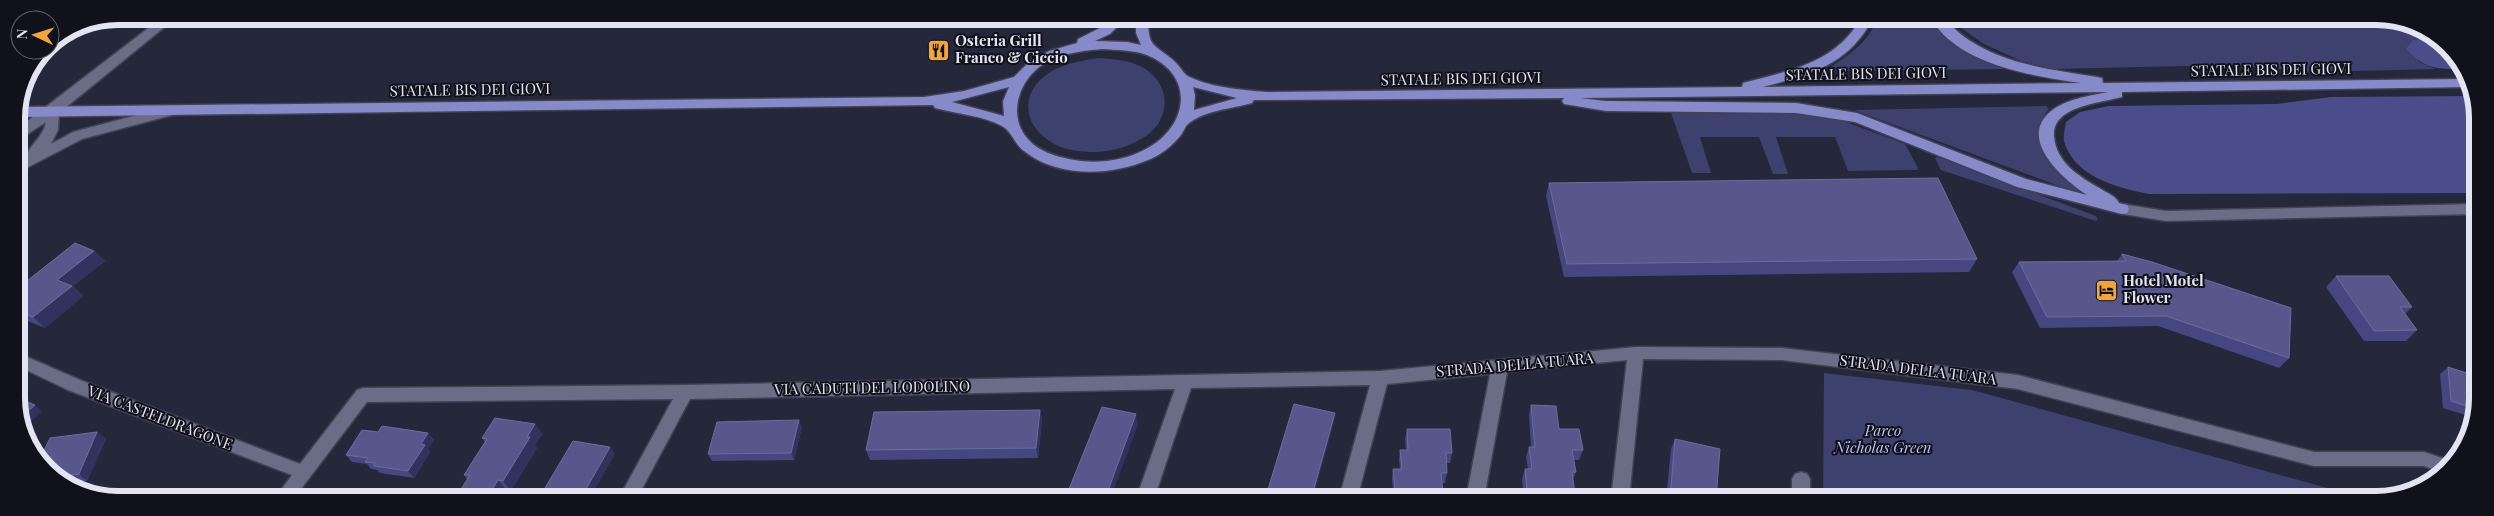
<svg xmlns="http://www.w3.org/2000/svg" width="2494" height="516" viewBox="0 0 2494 516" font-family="'Playfair Display',serif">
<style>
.green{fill:#3e406e}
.forest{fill:#4b4d8b}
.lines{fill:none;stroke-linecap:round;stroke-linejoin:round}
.minor-casing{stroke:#414254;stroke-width:3}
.major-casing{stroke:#414254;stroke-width:3}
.minor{fill:#6a6d85;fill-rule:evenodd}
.major{fill:#868ac9;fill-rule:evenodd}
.wall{fill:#464680}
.shaded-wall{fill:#32325f}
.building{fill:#57578c;stroke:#6c6d9c}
.labels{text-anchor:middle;stroke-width:4;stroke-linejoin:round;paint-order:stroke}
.poi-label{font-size:15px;font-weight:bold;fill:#e2e4f2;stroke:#10111a;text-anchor:start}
.street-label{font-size:15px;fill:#e2e4f2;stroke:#10111a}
.park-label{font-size:15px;font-style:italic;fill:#bbc0f8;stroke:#10111a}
.rim{fill:none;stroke:#e2e4f2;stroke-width:6}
</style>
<rect width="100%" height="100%" fill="#25273b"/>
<g class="green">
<path d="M1877,18H1932L1941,29L1981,58L2004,69L1832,71L1831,67C1851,53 1869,42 1877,18Z"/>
<polygon points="1951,18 2304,18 2307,22 2401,21 2431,37 2413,40 2419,62 2436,69 2314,72 2231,65 2054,69 2021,61 1982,43 1956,24"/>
<path d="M1099,58C1113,59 1127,60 1140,66C1169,80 1174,116 1146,136C1131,146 1114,151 1096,152C1083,152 1068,151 1056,145C1018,125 1019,86 1058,68C1072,62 1085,60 1099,58Z"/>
<path d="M2046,106L2049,109C2027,135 2048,163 2070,181C2078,188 2085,189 2091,198L1854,110Z"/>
<polygon points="1651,111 1796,111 1838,119 1905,144 1918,168 1917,170 1848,171 1835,137 1776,137 1788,174 1773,174 1759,137 1700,137 1711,173 1692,173 1671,113 1652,113"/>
<polygon points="1938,157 2096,216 2098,219 2096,221 1941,170 1935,158"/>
<polygon points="1824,373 1972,390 2349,494 2349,500 1823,499"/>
</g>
<g class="forest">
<polygon points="2304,18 2395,18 2401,21 2307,22"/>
<path d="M2431,37L2448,46L2460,69C2433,69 2425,68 2406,49L2413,40Z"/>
<path d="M2474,96L2476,193L2149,194C2118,188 2074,177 2064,141C2063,136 2065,128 2066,122L2080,112L2109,106L2277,104L2331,97Z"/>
</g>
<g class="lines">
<defs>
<g id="minor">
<path d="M164,16H178L59,113L58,130L51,144L73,132L171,106L176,108L178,111L176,114L82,139L17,173V162L27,156C28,146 43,138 46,122L17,141V129Z"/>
<polygon points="2122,204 2166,211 2476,204 2476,214 2166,221 2117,213 2115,209 2117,205"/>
<polygon points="1636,347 1782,348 2018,375 2314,452 2424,452 2451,461 2444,473 2424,466 2314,466 2018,389 1782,360 1643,359 1629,499 1611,499 1627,360 1507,372 1484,499 1466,499 1490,374 1387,384 1357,499 1339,499 1370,385 1191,388 1154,499 1136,499 1175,389 690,399 637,498 619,498 673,399 367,402 294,498 275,498 292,475 68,390 18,366 18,353 80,380 300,464 357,390 363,388 685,385 1380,371"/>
<polygon points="1801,472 1807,474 1810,479 1810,499 1792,499 1792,479 1795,474"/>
</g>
<path id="major" d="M1113,17H1127L1110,34L1095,41L1127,42L1141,45L1136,33V17H1148C1148,48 1153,43 1173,60C1178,64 1182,71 1186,75C1206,87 1243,90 1266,92L1742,87L1743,83C1790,70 1835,64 1861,18H1873C1849,65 1811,74 1763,87L2081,83C2033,76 1957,65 1931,18H1944C1982,62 2042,68 2097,77L2102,78L2103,83L2465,79L2470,87L2122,92V97C2100,103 2052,106 2054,136C2056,163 2080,177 2101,189C2107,193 2116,196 2119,203L2127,205L2129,209L2127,213L2122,214L2017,187L1855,122L1796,113L1606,111L1564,104L1562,101L1564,98L1254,100L1252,103C1232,109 1203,110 1187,125C1185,127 1183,132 1181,135C1172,146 1161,155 1148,160C1110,176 1058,178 1024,151C1014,144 1012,131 1002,126C981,115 957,114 935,108L933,105L16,117L18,107L924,97L964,91L1014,77L1029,62L1049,51L1077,43L1078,39L1100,28ZM1102,49C1117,50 1133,50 1147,55C1197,76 1188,128 1144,150C1123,161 1097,164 1074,160C1058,157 1038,152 1027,138C1009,117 1017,85 1038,68C1056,54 1080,51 1102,49ZM1009,87L1003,101L1004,116L952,102ZM1193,87L1237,98L1194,110L1195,95ZM2108,92C2089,96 2065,99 2050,112C2017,140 2065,181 2087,195L2026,179L1857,113L1796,103L1606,101L1580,98Z"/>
</defs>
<use href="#minor" class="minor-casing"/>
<use href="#major" class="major-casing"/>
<use href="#minor" class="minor"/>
<use href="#major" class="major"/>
</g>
<g class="wall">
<polygon points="1549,183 1977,259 1969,272 1564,277 1546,196"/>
<polygon points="94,251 105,261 73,286 83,296 45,328 18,317 18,288"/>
<polygon points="2122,254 2289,358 2279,368 2158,326 2040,328 2012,272 2019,262 2117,261"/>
<polygon points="2336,276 2412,307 2405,314 2417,330 2406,341 2364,341 2326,287"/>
<polygon points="2448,367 2476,376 2475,418 2443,408 2440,374"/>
<polygon points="1531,405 1559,429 1583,450 1579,460 1574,460 1576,472 1573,480 1575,494 1574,499 1521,499 1523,491 1522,479 1525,469 1528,469 1526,457 1529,447 1531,447 1529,416"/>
<polygon points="1040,410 1042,420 1038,458 870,460 866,450"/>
<polygon points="535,424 542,434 535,445 537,448 511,491 506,490 501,498 461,498 458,494 467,479 464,475 485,442 482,438"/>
<polygon points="802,427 794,460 712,461 708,454"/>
<polygon points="1407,429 1452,453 1450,463 1446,463 1447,473 1445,483 1442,483 1443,493 1442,499 1387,499 1388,490 1393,490 1392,479 1393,469 1400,469 1399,460 1400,450 1406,450 1405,439"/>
<polygon points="97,432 106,439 87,481 71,483 46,470"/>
<polygon points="378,432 428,433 434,440 428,449 430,452 414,478 380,473 377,470 371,469 367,464 352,462 346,455"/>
<polygon points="1675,439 1716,499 1666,499 1671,449"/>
</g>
<g class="shaded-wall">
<polygon points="19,249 27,257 17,265 17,251"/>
<polygon points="94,251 105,261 73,286 83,296 45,328 33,317 57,280"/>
<polygon points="35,405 42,412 24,427 22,425 19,419"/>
<polygon points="1040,410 1042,420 1038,458 1036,448"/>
<polygon points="1335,413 1334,423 1313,499 1311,499"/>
<polygon points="1136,414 1138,425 1110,499 1105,499"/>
<polygon points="799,420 802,427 794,460 791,453"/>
<polygon points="535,424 542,434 535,445 537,448 511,491 503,481 527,437"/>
<polygon points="97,432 106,439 87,481 79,474"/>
<polygon points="428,433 434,440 428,449 430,452 414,478 408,471 421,444"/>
<polygon points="610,447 615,454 590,498 581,498"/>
<polygon points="498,480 506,490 501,498 487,498"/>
</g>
<g class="building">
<polygon points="1938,178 1977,259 1567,264 1549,183"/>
<polygon points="75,243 94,251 57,280 72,286 33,317 18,311 18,288"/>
<polygon points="2122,254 2152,262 2291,308 2289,358 2166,316 2047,317 2019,262 2126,261"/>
<polygon points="2336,276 2389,276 2412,307 2400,307 2417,330 2374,331"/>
<polygon points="2448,367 2476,376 2476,409 2451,401"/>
<polygon points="18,398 35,405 19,419 18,418"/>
<polygon points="1294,404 1335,413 1311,499 1265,499"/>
<polygon points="1531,405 1556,406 1559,429 1579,429 1583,450 1572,450 1576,472 1572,472 1575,494 1568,494 1569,499 1525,499 1524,489 1527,490 1525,469 1532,469 1529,447 1535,447"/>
<polygon points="1102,407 1136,414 1105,499 1065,499"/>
<polygon points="1040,410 1036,448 866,450 874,412"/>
<polygon points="495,418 535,424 527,437 530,437 503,481 498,480 487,498 480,498 458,494 470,475 464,475 487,439 482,438"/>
<polygon points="799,420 791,453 708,454 717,422"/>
<polygon points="382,426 428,433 421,444 425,445 408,471 374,466 375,463 365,462 368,458 346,455 362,430 378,432"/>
<polygon points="1407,429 1450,429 1452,453 1446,453 1447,473 1441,473 1443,493 1436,493 1436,499 1389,499 1388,490 1395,490 1393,469 1402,469 1400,450 1408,450"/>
<polygon points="97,432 79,474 59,477 46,470 40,459 50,438"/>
<polygon points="1675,439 1720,449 1716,499 1670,499"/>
<polygon points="573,441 610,447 581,498 539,498"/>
</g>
<defs>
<symbol id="restaurant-square" viewBox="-11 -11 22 22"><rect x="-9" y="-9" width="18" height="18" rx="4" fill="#f1a540" stroke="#10111a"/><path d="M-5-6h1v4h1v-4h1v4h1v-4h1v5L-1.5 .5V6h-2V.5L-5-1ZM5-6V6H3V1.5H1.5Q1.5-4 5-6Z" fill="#111"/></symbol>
<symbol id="hotel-square" viewBox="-11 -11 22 22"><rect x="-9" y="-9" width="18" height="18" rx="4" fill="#f1a540" stroke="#10111a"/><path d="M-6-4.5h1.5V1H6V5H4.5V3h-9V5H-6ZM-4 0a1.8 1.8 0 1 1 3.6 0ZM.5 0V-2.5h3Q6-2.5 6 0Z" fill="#111"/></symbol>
</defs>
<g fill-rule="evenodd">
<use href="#restaurant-square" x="926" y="38" width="25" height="25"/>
<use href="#hotel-square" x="2094" y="278" width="25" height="25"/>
</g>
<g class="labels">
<g class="poi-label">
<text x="955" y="46">Osteria Grill<tspan x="955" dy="17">Franco &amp; Ciccio</tspan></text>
<text x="2123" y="286">Hotel Motel<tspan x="2123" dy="17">Flower</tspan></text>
</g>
<g class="street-label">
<text transform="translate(2271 70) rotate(-1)" y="5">STATALE BIS DEI GIOVI</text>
<text transform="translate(1866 74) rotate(-1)" y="5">STATALE BIS DEI GIOVI</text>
<text transform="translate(1461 79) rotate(-1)" y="5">STATALE BIS DEI GIOVI</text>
<text transform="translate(470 90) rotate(-1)" y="5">STATALE BIS DEI GIOVI</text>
<text transform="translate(1515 365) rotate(-5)" y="5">STRADA DELLA TUARA</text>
<text transform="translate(1918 370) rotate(7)" y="5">STRADA DELLA TUARA</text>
<text transform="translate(872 388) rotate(-1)" y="5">VIA CADUTI DEL LODOLINO</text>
<text transform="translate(160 418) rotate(21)" y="5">VIA CASTELDRAGONE</text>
</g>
<g class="park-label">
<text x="1883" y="436">Parco<tspan x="1883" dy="17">Nicholas Green</tspan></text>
</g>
</g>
<path d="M0 0H2494V516H0ZM118 25H2376A93 93 0 0 1 2469 118V398A93 93 0 0 1 2376 491H118A93 93 0 0 1 25 398V118A93 93 0 0 1 118 25Z" fill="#10111a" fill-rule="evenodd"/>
<path class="rim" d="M118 25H2376A93 93 0 0 1 2469 118V398A93 93 0 0 1 2376 491H118A93 93 0 0 1 25 398V118A93 93 0 0 1 118 25Z"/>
<g transform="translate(35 35) rotate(274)"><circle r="24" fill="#10111a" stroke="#646570"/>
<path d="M0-4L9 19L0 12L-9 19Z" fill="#f1a540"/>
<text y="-8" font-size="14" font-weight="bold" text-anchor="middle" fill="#e2e4f2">N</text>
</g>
</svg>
